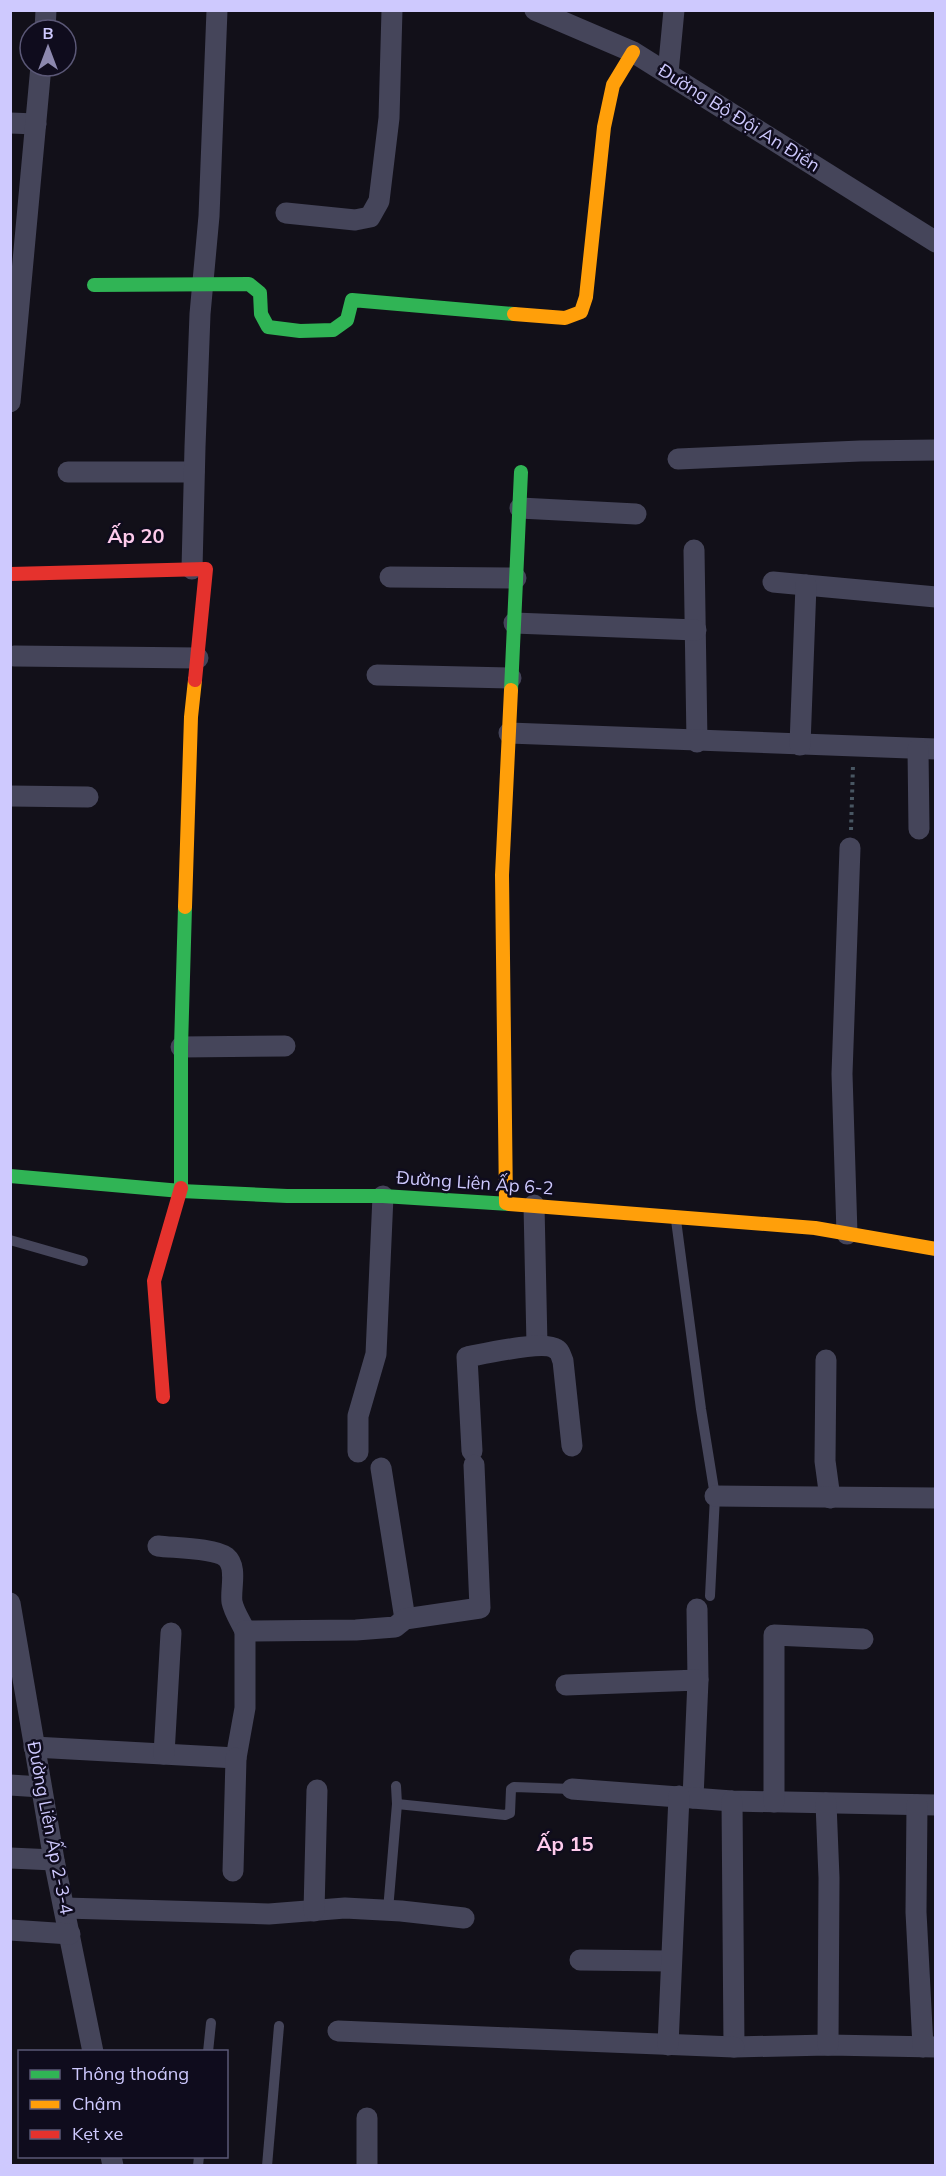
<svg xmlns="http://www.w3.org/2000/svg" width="946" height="2176" viewBox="0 0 946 2176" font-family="Mulish,sans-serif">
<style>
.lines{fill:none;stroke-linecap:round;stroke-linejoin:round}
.path{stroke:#485662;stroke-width:4;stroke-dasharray:3 4.5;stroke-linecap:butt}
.lane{stroke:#45455a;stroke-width:10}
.street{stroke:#45455a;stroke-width:21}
.fast{stroke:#30b455;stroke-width:14}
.slow{stroke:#ff9f0a;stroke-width:14}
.jam{stroke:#e5322d;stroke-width:14}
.labels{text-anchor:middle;stroke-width:5;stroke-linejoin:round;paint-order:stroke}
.street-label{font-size:18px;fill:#cec9fe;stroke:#0f0c1d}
.neighbourhood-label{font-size:20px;font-weight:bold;fill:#fecbec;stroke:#0f0c1d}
</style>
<rect width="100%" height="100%" fill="#121019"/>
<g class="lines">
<polyline class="path" points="851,830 853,765"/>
<g class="lane">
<polyline points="676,1220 701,1409 715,1496 710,1596"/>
<polyline points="10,1240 83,1261"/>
<polyline points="397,1804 505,1815 510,1813 511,1789 514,1787 572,1789"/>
<polyline points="388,1910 397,1804 396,1786"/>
<polyline points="208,2052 211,2023"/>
<polyline points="198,2166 199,2156"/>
<polyline points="267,2166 279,2026"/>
</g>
<g class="street">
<polyline points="535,10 633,52 936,242"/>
<polyline points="45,30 46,10"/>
<polyline points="668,73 674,10"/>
<polyline points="10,123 36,124"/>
<polyline points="286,213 355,220 370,217 379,201 389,118 392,10"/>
<polyline points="10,402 41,66"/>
<polyline points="678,459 860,451 936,450"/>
<polyline points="68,472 194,472"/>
<polyline points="520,508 636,514"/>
<polyline points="694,550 697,742"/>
<polyline points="192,569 195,447 200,314 209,216 217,10"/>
<polyline points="390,577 516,578"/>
<polyline points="773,582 936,597"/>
<polyline points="514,623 696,630"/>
<polyline points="14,656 198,658"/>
<polyline points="377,675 511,678"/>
<polyline points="509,733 936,749"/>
<polyline points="800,745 806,585"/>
<polyline points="918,749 919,829"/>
<polyline points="10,796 88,797"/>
<polyline points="181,1047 285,1046"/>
<polyline points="534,1205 537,1345"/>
<polyline points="847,1234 842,1074 850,848"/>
<polyline points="826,1360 825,1461 830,1498"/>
<path d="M472,1451L467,1357C483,1354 544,1340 556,1349C560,1351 561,1356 563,1361L572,1446"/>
<polyline points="358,1452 358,1416 376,1354 383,1196"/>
<polyline points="381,1468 405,1619"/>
<polyline points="715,1496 936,1498"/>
<path d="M158,1546C173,1548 215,1548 226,1557C238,1567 230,1589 232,1602C234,1612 241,1622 245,1631"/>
<polyline points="10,1603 54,1860 93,2052"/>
<polyline points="697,1609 698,1680"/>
<polyline points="566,1685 698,1680 693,1798"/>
<polyline points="34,1747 236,1758 245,1708 245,1631 356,1630 395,1627 405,1619 480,1608 474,1465"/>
<polyline points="164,1754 171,1633"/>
<polyline points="10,1785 41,1787"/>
<polyline points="572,1789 732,1801 936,1805"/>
<polyline points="732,1801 734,2047 828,2045 936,2047"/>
<polyline points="774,1802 774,1635 863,1639"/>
<polyline points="826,1803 829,1878 828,2045"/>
<polyline points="917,1805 916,1912 923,2047"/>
<polyline points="10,1858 54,1860"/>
<polyline points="233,1871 236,1758"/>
<polyline points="65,1908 269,1914 345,1908 401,1911 464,1918"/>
<polyline points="314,1911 317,1790"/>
<polyline points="10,1930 70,1934"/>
<polyline points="580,1960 671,1961"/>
<polyline points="338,2031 734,2047"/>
<polyline points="668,2045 679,1796"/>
<polyline points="367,2118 367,2166"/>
<polyline points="111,2156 113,2166"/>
</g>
<g class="fast">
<polyline points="94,285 249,284 260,293 261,314 268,327 300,331 333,330 347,320 352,300 514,314"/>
<polyline points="511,690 521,472"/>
<polyline points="10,1176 181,1191 287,1196 383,1196 509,1204"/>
<polyline points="181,1188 181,1047 185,907"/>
</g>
<g class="slow">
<polyline points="514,314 565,318 581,312 586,297 604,127 613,85 633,52"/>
<polyline points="185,907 191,717 195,680"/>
<polyline points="506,1203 502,875 511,690"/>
<polyline points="509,1204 815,1228 936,1249"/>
</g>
<g class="jam">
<polyline points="10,574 206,569 195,680"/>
<polyline points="163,1397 154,1281 181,1188"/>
</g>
</g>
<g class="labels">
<g class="street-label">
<text transform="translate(739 118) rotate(32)" y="6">Đường Bộ Đội An Điền</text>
<text transform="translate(475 1183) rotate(4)" y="6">Đường Liên Ấp 6-2</text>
<text transform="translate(50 1828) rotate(79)" y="6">Đường Liên Ấp 2-3-4</text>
</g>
<g class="neighbourhood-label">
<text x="136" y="543">Ấp 20</text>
<text x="565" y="1851">Ấp 15</text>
</g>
</g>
<rect width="946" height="2176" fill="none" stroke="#cec9fe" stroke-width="24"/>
<rect x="18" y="2050" width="210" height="108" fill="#0f0c1d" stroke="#5b5877" stroke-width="1.5"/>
<rect x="30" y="2070" width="30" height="9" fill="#30b455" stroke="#5b5877" stroke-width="1.5"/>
<text x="72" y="2080" font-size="18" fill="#cec9fe">Thông thoáng</text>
<rect x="30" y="2100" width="30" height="9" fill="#ff9f0a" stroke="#5b5877" stroke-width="1.5"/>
<text x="72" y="2110" font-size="18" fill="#cec9fe">Chậm</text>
<rect x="30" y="2130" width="30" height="9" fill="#e5322d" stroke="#5b5877" stroke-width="1.5"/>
<text x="72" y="2140" font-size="18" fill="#cec9fe">Kẹt xe</text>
<g transform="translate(48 48)"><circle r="28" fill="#0f0c1d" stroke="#5b5877" stroke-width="1.5"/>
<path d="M0-4.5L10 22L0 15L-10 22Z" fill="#8c88ae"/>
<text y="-9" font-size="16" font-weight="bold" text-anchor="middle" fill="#cec9fe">B</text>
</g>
</svg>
